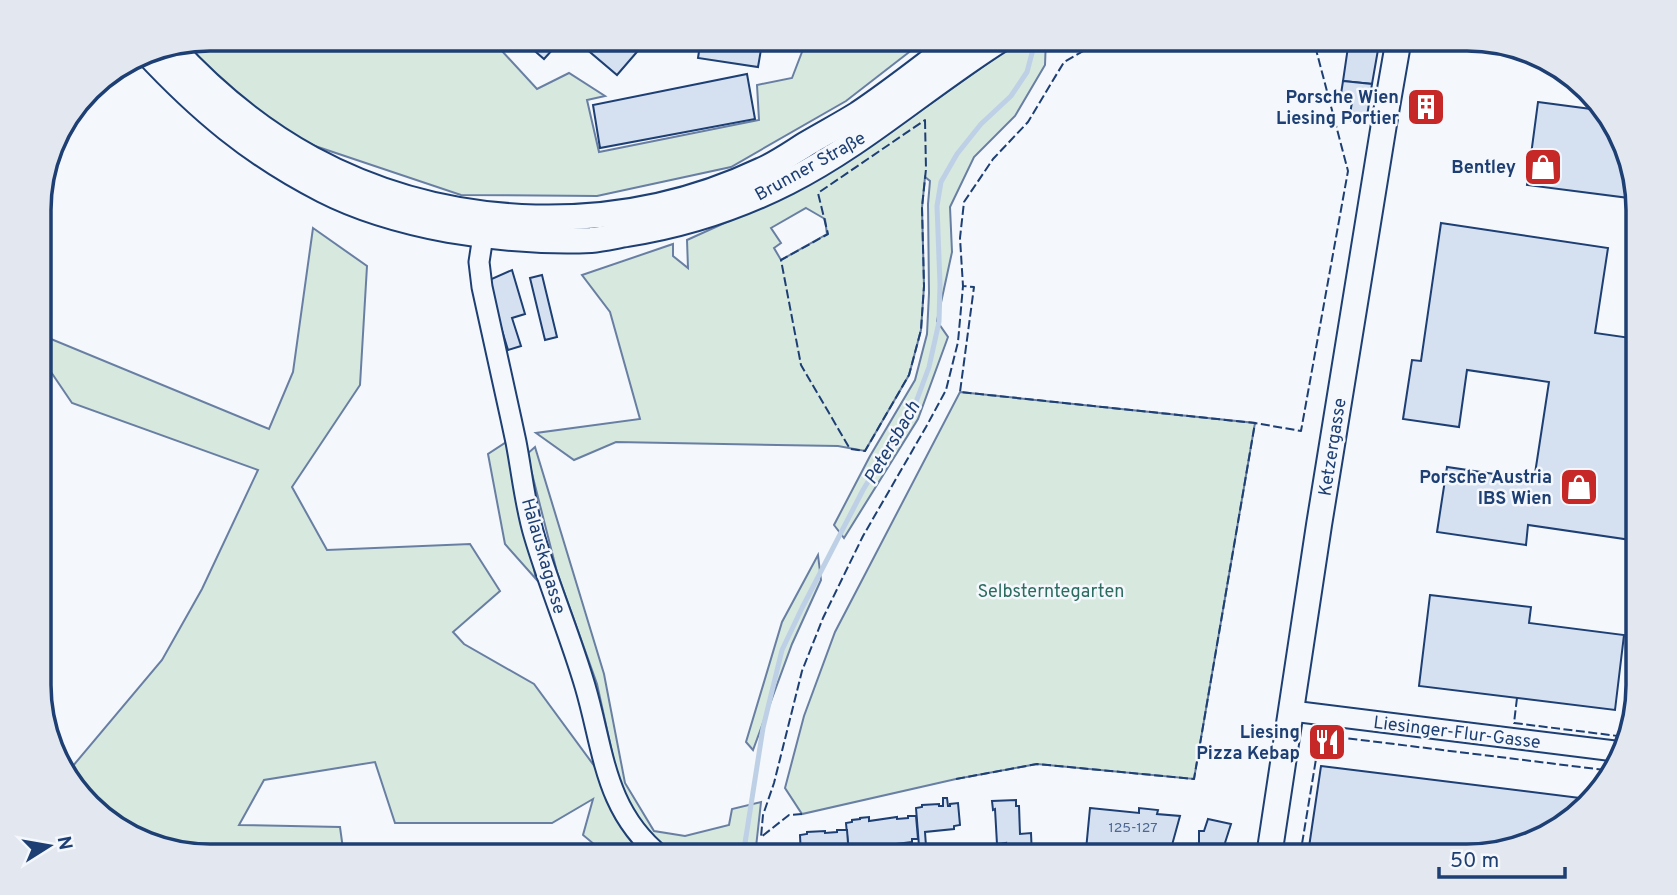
<svg xmlns="http://www.w3.org/2000/svg" width="1677" height="895" viewBox="0 0 1677 895" font-family="Overpass,sans-serif">
<style>
.green{fill:#d7e8df;stroke:#687fa3;stroke-width:2;fill-rule:evenodd}
.lines{fill:none;stroke-linecap:round;stroke-linejoin:round}
.stream{stroke:#bed0e5;stroke-width:5}
.building{fill:#d5e0f0;stroke:#1d3f73;stroke-width:2}
.minor-casing{stroke:#1d3f73;stroke-width:23}
.major-casing{stroke:#1d3f73;stroke-width:28}
.minor{stroke:#f4f7fb;stroke-width:19}
.major{stroke:#f4f7fb;stroke-width:24}
.fence{stroke:#1d3f73;stroke-width:2;stroke-dasharray:9 3.5;stroke-linecap:butt}
.labels{text-anchor:middle;stroke-width:5;stroke-linejoin:round;paint-order:stroke}
.number-label{font-size:14px;fill:#4b6792}
.poi-label{font-size:18px;font-weight:bold;fill:#1d3f73;stroke:#f4f7fb;text-anchor:end}
.street-label{font-size:18px;fill:#1d3f73;stroke:#f4f7fb}
.park-label{font-size:18px;fill:#2c6c60;stroke:#f4f7fb}
.water-label{font-size:19px;font-style:italic;fill:#1d3f73;stroke:#f4f7fb}
.rim{fill:none;stroke:#1d3f73;stroke-width:3.5}
</style>
<rect width="100%" height="100%" fill="#f4f7fb"/>
<g class="green">
<polygon points="209,38 491,39 537,89 569,73 605,96 587,100 599,152 759,120 757,85 792,78 807,39 926,39 846,101 731,167 597,196 461,195 315,146 290,135 233,92 184,44"/>
<path d="M1022,39H1046L1045,65L1015,116L974,157L950,207L952,252L937,321L948,337L918,419L844,538L834,525L870,456L915,380L927,334L929,293L928,204L930,181L925,177L922,208L924,286L921,330L909,375L865,451L838,446L616,442L574,460L536,433L640,419L610,312L582,275L673,244V256L688,268L687,240L800,189L864,151ZM806,208L825,219L827,234L781,260L774,248L781,243L771,228Z"/>
<polygon points="313,228 367,266 360,385 292,487 327,550 470,544 500,591 453,632 464,644 534,684 598,771 613,809 636,848 607,855 583,835 593,799 552,823 395,823 375,762 264,780 239,825 340,827 344,856 209,856 133,839 74,789 67,773 162,660 202,589 258,470 72,403 51,372 39,366 39,334 269,429 293,372"/>
<polygon points="960,392 1255,423 1194,779 1037,764 956,779 802,814 785,788 804,716 835,632"/>
<polygon points="508,441 536,579 505,544 488,454"/>
<polygon points="535,447 604,674 625,783 654,831 685,836 729,825 732,809 761,802 755,856 678,856 648,834 623,802 597,684 557,572 527,454"/>
<polygon points="818,555 821,580 792,644 753,750 746,742 782,622"/>
</g>
<g class="lines">
<polyline class="stream" points="743,856 763,728 782,650 802,608 863,490 916,402 929,367 939,322 940,284 937,206 941,182 957,154 981,124 1011,96 1027,72 1036,38"/>
</g>
<g class="building">
<polygon points="536,38 563,38 544,59 529,46"/>
<polygon points="591,38 649,38 617,75 584,47"/>
<polygon points="701,38 763,38 758,67 698,58"/>
<polygon points="1350,38 1380,38 1379,44 1349,40"/>
<polygon points="1349,40 1379,44 1372,84 1343,81"/>
<polygon points="747,74 755,119 600,148 593,105"/>
<polygon points="1343,81 1372,84 1366,123 1349,120 1353,96 1341,94"/>
<polygon points="1422,92 1429,93 1428,100 1434,101 1432,116 1419,114"/>
<polygon points="1538,102 1606,111 1609,114 1637,188 1637,199 1527,185"/>
<polygon points="1441,223 1608,248 1595,333 1638,339 1638,541 1528,525 1526,545 1437,532 1447,467 1534,480 1549,382 1467,370 1459,427 1403,419 1412,360 1421,361"/>
<polygon points="512,270 525,314 512,318 521,346 508,350 487,281"/>
<polygon points="542,275 557,337 545,340 530,278"/>
<polygon points="1430,595 1531,607 1529,623 1624,635 1615,710 1419,686"/>
<polygon points="1330,736 1334,740 1324,748 1321,744"/>
<polygon points="1321,766 1588,799 1562,828 1478,856 1381,856 1309,847"/>
<polygon points="943,798 947,798 948,806 950,806 950,804 958,803 960,825 954,826 954,829 925,832 926,846 919,846 916,808 922,807 922,805 939,804 939,806 943,806"/>
<polygon points="1016,800 1016,806 1019,806 1020,834 1031,833 1032,856 1004,856 1006,843 997,844 995,809 993,810 992,801"/>
<polygon points="1090,808 1139,813 1139,808 1158,810 1157,814 1180,816 1169,856 1135,856 1135,854 1086,850"/>
<polygon points="908,816 916,816 918,839 912,839 912,842 896,844 857,847 857,856 849,856 846,823 852,822 852,820 860,819 860,818 869,817 869,821 897,817 897,819 908,818"/>
<polygon points="1208,819 1231,824 1224,846 1227,847 1225,856 1195,856 1197,844 1199,845 1199,831 1204,831"/>
<polygon points="837,830 847,830 849,856 801,856 800,835 807,834 807,832 825,831 825,833 837,832"/>
</g>
<g class="lines">
<defs>
<g id="minor">
<path d="M483,236L479,262L482,287C493,338 505,390 516,442C522,473 525,505 534,535C549,586 570,635 585,686C604,750 604,810 661,856"/>
<polyline points="1292,711 1623,752"/>
</g>
<g id="major">
<path d="M171,46C211,90 259,130 312,159C449,233 621,237 762,170C778,163 793,152 808,143C825,133 842,124 858,114C894,90 927,63 961,38"/>
<path d="M145,51C199,109 252,154 323,190C362,210 406,222 449,230C496,238 543,242 591,240C603,239 615,236 627,234C684,225 737,208 788,182C865,143 929,84 1003,38"/>
<polyline points="1269,856 1319,525 1384,124 1399,38"/>
</g>
</defs>
<use href="#minor" class="minor-casing"/>
<use href="#major" class="major-casing"/>
<use href="#minor" class="minor"/>
<use href="#major" class="major"/>
<g class="fence">
<polyline points="1106,38 1064,62 1028,122 993,159 964,202 960,238 963,286 974,287 960,392 1255,423 1301,431 1348,171 1313,38"/>
<polygon points="925,120 926,169 922,207 924,286 921,330 909,375 865,451 850,449 801,365 781,260 828,234 818,193"/>
<polyline points="1517,698 1514,723 1626,737"/>
<polyline points="956,779 1037,764 1194,779 1255,423"/>
<polyline points="802,814 789,815 761,837 763,815 774,783 802,671 823,618 863,536 926,427 946,390 958,342 963,286"/>
<polyline points="1300,856 1316,759 1345,738 1613,771"/>
</g>
</g>
<defs>
<symbol id="building-square" viewBox="-11 -11 22 22"><rect x="-9" y="-9" width="18" height="18" rx="4" fill="#c62828" stroke="#f4f7fb"/><path d="M-4-6H4V6H1V3H-1V6H-4ZM-2.5-4.3h1.7v1.8h-1.7ZM.8-4.3h1.7v1.8H.8ZM-2.5-1h1.7V.8h-1.7ZM.8-1h1.7V.8H.8Z" fill="#fff"/></symbol>
<symbol id="shop-square" viewBox="-11 -11 22 22"><rect x="-9" y="-9" width="18" height="18" rx="4" fill="#c62828" stroke="#f4f7fb"/><path d="M-5-2.5h2.3a2.7 3.5 0 0 1 5.4 0H5L5.5 6h-11ZM-1.5-2.5h3a1.5 2.3 0 0 0-3 0Z" fill="#fff"/></symbol>
<symbol id="restaurant-square" viewBox="-11 -11 22 22"><rect x="-9" y="-9" width="18" height="18" rx="4" fill="#c62828" stroke="#f4f7fb"/><path d="M-5-6h1v4h1v-4h1v4h1v-4h1v5L-1.5 .5V6h-2V.5L-5-1ZM5-6V6H3V1.5H1.5Q1.5-4 5-6Z" fill="#fff"/></symbol>
</defs>
<g fill-rule="evenodd">
<use href="#building-square" x="1404" y="85" width="44" height="44"/>
<use href="#shop-square" x="1521" y="145" width="44" height="44"/>
<use href="#shop-square" x="1557" y="465" width="44" height="44"/>
<use href="#restaurant-square" x="1305" y="720" width="44" height="44"/>
</g>
<g class="labels">
<g class="number-label">
<text x="1133" y="832">125-127</text>
</g>
<g class="poi-label">
<text x="1399" y="103">Porsche Wien<tspan x="1399" dy="21">Liesing Portier</tspan></text>
<text x="1516" y="173">Bentley</text>
<text x="1552" y="483">Porsche Austria<tspan x="1552" dy="21">IBS Wien</tspan></text>
<text x="1300" y="738">Liesing<tspan x="1300" dy="21">Pizza Kebap</tspan></text>
</g>
<g class="street-label">
<text transform="translate(810 166) rotate(-29)" y="6">Brunner Straße</text>
<text transform="translate(1332 447) rotate(-81)" y="6">Ketzergasse</text>
<text transform="translate(544 556) rotate(74)" y="6">Halauskagasse</text>
<text transform="translate(1457 732) rotate(7)" y="6">Liesinger-Flur-Gasse</text>
</g>
<g class="park-label">
<text x="1051" y="597">Selbsterntegarten</text>
</g>
<g class="water-label">
<text transform="translate(891 442) rotate(-60)" y="7">Petersbach</text>
</g>
</g>
<path d="M0 0H1677V895H0ZM210 51H1467A159 159 0 0 1 1626 210V685A159 159 0 0 1 1467 844H210A159 159 0 0 1 51 685V210A159 159 0 0 1 210 51Z" fill="#e3e8f0" fill-rule="evenodd"/>
<path class="rim" d="M210 51H1467A159 159 0 0 1 1626 210V685A159 159 0 0 1 1467 844H210A159 159 0 0 1 51 685V210A159 159 0 0 1 210 51Z"/>
<g transform="translate(49 846) rotate(79)" stroke="#f4f7fb" stroke-width="5" paint-order="stroke">
<path d="M0-5L12 26L0 18L-12 26Z" fill="#1d3f73"/>
<text y="-10" font-size="19" font-weight="bold" text-anchor="middle" fill="#1d3f73">N</text>
</g>
<path d="M1439 867v10h126v-10" fill="none" stroke="#1d3f73" stroke-width="3.5"/>
<text x="1450" y="867" font-size="21" fill="#1d3f73" stroke="#f4f7fb" stroke-width="5" paint-order="stroke">50 m</text>
</svg>
